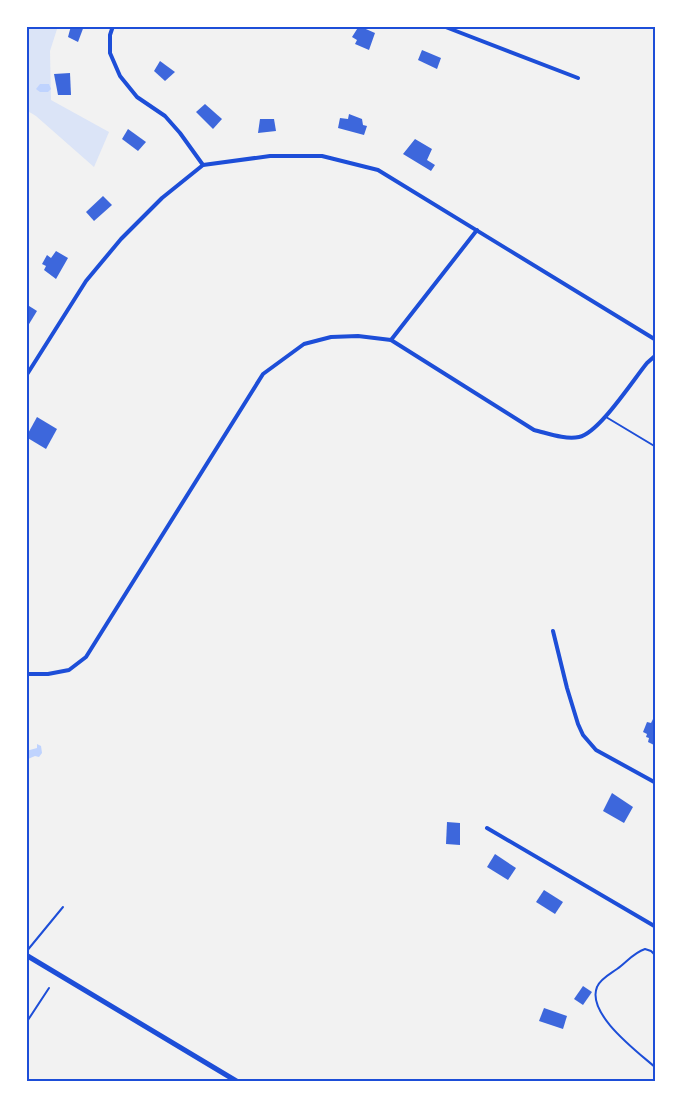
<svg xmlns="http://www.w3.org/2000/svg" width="682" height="1108" viewBox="0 0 682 1108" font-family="'PT Sans Narrow',sans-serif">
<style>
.green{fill:#dbe4f7}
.water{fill:#bfd3fe}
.building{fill:#3d67dc}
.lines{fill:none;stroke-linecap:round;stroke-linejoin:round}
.service{stroke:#1d4ed8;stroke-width:2}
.minor{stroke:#1d4ed8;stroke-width:4}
.tertiary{stroke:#1d4ed8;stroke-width:5}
.neatline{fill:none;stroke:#1d4ed8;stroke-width:2}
</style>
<rect width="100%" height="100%" fill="#f2f2f2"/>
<polygon class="green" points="26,26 58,26 50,51 51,100 109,132 94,167 36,116 26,110"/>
<g class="water">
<polygon points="40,84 49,84 51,89 48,92 40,92 36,89"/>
<polygon points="37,744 41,746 42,753 39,757 35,756 28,759 26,757 26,751 37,748"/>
</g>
<g class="building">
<polygon points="71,26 84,26 78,42 68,37"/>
<polygon points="359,26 375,33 369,50 355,44 357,40 352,37"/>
<polygon points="422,50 441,58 437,69 418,60"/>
<polygon points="160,61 175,72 165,81 154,71"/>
<polygon points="70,73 71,95 58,95 54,74"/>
<polygon points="205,104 222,119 213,129 196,112"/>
<polygon points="349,114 362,119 363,125 367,126 364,135 338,128 340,118 348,119"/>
<polygon points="260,119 274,119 276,131 258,133"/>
<polygon points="128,129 146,142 138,151 122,139"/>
<polygon points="415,139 432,149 427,160 435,165 431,171 403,154"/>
<polygon points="103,196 112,205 94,221 86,212"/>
<polygon points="56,251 68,258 56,279 44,270 46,266 42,264 47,255 51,258"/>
<polygon points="26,304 37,311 26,329"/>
<polygon points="37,417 57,429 46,449 26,437"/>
<polygon points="653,719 656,720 656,746 648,742 649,738 646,737 647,734 643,732 647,722 651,723"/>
<polygon points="612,793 633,807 624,823 603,811"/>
<polygon points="447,822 460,823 460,845 446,844"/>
<polygon points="495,854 516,868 508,880 487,867"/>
<polygon points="544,890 563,902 555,914 536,902"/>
<polygon points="583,986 592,992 583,1005 574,999"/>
<polygon points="544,1008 567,1016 563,1029 539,1021"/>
</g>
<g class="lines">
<g class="service">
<polyline points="606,417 656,447"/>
<polyline points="26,952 63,907"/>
<path d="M655,955L651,951L645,949C633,953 627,962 617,969C610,974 600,979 597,987C586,1014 638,1052 656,1068"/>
<polyline points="26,1023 49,988"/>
</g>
<g class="minor">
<polyline points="113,26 110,35 110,53 120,76 137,97 165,116 180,133 203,165"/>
<polyline points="443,26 578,78"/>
<polyline points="391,340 477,230"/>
<polyline points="26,376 86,281 121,239 162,198 203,165 270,156 322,156 378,170 656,340"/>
<polyline points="553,631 567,688 578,724 583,735 596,750 656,783"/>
<path d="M26,674H48L69,670L86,657L263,374L304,344L331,337L358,336L391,340L534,430C547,433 565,440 579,437C599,433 633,380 647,363L656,355"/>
<polyline points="487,828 656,927"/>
</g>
<polyline class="tertiary" points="26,955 238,1082"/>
</g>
<rect width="682" height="1108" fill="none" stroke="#ffffff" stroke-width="55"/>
<rect x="28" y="28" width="626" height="1052" class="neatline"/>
</svg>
